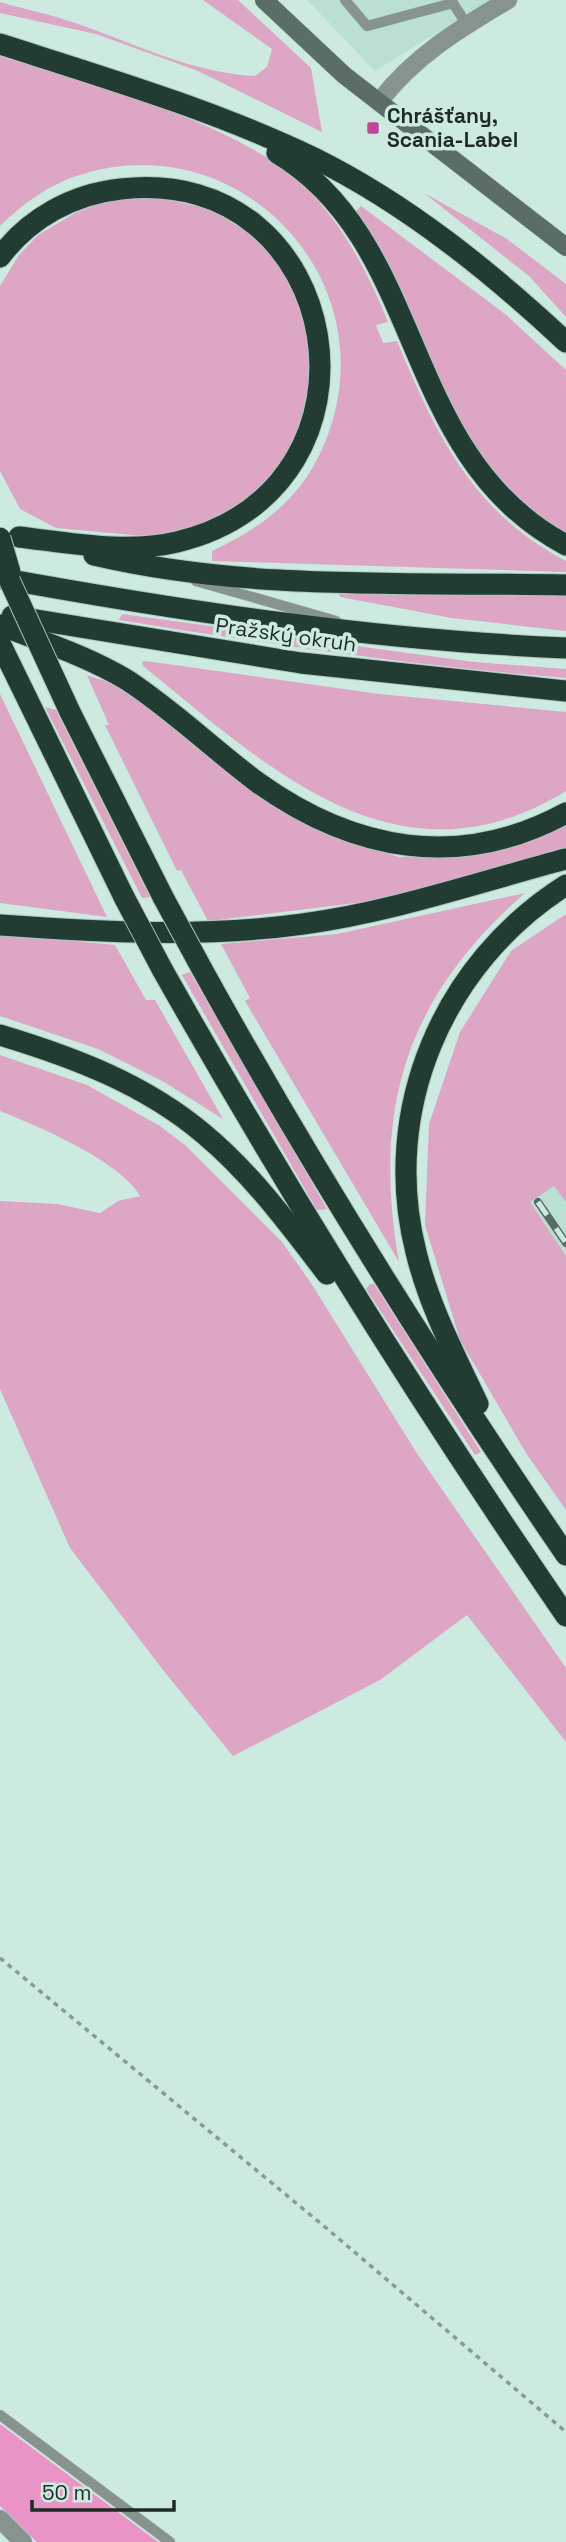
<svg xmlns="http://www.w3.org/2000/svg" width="566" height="2542" viewBox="0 0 566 2542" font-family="'Space Grotesk',sans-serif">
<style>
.built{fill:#bae0d3}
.green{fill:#dca6c4}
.forest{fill:#ea93c6}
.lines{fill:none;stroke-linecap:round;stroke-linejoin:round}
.lane-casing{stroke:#adc7bf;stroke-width:11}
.street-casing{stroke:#adc7bf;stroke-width:19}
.secondary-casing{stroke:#adc7bf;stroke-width:19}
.highway-casing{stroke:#adc7bf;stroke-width:23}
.path{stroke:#869c95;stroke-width:3.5;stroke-dasharray:5 5;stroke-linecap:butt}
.lane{stroke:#86938f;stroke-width:10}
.street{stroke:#86938f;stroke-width:18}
.secondary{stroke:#5b6d67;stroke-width:18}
.highway{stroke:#223c34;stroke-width:21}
.rail-casing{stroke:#5a6b66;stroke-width:8}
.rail{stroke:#cceae0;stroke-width:5;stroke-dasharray:16;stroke-linecap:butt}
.highway-bridge-casing{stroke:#adc7bf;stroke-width:23;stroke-linecap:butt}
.highway-bridge{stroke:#223c34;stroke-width:21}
.poi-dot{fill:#c14596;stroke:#cceae0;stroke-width:2.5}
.labels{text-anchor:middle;stroke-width:7;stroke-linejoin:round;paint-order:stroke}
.poi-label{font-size:21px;font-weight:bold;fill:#1f2a27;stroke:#cceae0;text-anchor:start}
.street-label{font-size:21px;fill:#1f2a27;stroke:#cceae0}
</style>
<rect width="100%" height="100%" fill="#cceae0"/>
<g class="built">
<polygon points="307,0 489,0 375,71"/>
<polygon points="566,1082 566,1256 530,1202"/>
</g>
<g class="green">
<path d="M203,0H238L311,68L322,132L198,71L96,34L0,13V2C28,10 57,16 84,26C139,46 195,73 255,76L267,67L272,49Z"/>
<path d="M0,56C87,82 241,124 305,187C343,225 368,272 388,322L376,325L383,343L397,341C436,434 472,512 566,561V572L212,561V551C274,522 314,486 333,419C376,267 232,126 80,175C49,184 23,204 0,226Z"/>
<polygon points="424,193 507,239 566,284 566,317 529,276"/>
<polygon points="155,197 210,209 252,235 281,265 309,326 313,386 294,446 256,493 207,524 155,537 56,528 20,509 0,471 0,286 19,255 38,235 77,212 113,199"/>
<polygon points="361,206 505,314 566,370 566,534 522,503 473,447 442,389 380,248 356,211"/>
<polygon points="338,591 566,591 566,631 452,618 340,597"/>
<path d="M122,614L474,662L566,669V678C416,666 268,644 119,620Z"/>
<path d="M146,661L379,694L566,712V791C398,894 269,768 143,666L142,662Z"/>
<polygon points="87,675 129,689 229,769 323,833 354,844 399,857 455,856 522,843 566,824 566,850 436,888 372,901 208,921 181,870 177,871 105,725 109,725"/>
<polygon points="0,694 107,917 0,903"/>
<polygon points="45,707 56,710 150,897 142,898"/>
<path d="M525,893C406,997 372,1108 399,1262L245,1001L250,998L221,944L337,934Z"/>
<polygon points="566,914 566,1202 554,1186 530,1202 566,1256 566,1510 526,1453 460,1340 425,1225 429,1124 460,1032 511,951"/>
<polygon points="0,934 115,945 146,1000 155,1000 223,1119 164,1082 98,1049 0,1016"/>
<polygon points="190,972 327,1209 317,1210 182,975"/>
<path d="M0,1055L87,1085L160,1126L185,1145L282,1242L311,1283L416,1452L566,1668V1742L467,1615L380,1680L233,1756L163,1670L70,1548L0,1389V1201L57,1204L100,1213L118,1201L140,1196C122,1162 36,1125 0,1111Z"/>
<polygon points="370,1284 374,1284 481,1452 475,1455 366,1289"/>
</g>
<polygon class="forest" points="0,2424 158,2542 37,2542 0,2506"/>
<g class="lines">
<defs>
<g id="lane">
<polyline points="345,0 367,26 453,3"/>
<polyline points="451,0 467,25"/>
<polyline points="196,581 336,621"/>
<polyline points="0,2415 170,2542"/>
</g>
<g id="street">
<path d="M379,102C414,56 459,29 508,0"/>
<polyline points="0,2519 23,2542"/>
</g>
<polyline id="secondary" points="264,0 344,75 566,247"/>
<g id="highway">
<path d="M0,44C106,78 214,110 314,158C407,204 491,272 566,342"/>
<path d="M277,153C429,244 397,455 566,545"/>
<path d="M0,257C29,218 73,194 121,189C346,163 401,488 177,542C126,554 70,543 19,537"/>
<path d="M94,555C248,591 409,582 566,585"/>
<path d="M0,578C187,612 375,640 566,648"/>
<polyline points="12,616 301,663 566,691"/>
<path d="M0,625C43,642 87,656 127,680C173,710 213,749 257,782C353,851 459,871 566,813"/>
<polyline points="0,643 124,897"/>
<polyline points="70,712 163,897"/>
<path d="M0,925C100,932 203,938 303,924C392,912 479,882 566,859"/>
<path d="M162,969C287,1191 422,1406 566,1616"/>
<path d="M202,969C313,1170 436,1365 566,1555"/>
<path d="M0,1035C73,1057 145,1084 204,1134C252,1174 290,1226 327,1274"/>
<path d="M478,1404C455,1355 429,1306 416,1252C380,1110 443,963 566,885"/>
</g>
</defs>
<use href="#lane" class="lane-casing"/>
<use href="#street" class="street-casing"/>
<use href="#secondary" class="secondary-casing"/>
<use href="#highway" class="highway-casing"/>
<polyline class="path" points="0,1958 325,2227 566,2432"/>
<use href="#lane" class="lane"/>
<use href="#street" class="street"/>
<use href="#secondary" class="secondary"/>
<use href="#highway" class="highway"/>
<defs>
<polyline id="rail" points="538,1202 566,1243"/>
</defs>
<use href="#rail" class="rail-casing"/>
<use href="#rail" class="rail"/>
<defs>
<g id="highway-bridge">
<polyline points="0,538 10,572"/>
<polyline points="0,560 70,712"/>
<polyline points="124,897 162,969"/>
<polyline points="163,897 202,969"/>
</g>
</defs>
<use href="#highway-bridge" class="highway-bridge-casing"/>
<use href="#highway-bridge" class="highway-bridge"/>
</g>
<rect class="poi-dot" x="366" y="121" width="14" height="14" rx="3.5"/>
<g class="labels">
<g class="poi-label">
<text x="387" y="123">Chrášťany,<tspan x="387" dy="24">Scania-Label</tspan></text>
</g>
<g class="street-label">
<text transform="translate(286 635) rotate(8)" y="7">Pražský okruh</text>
</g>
</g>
<path d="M32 2500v10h142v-10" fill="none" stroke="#1f2a27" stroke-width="3.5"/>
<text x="42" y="2500" font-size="21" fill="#1f2a27" stroke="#cceae0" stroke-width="5" paint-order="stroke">50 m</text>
</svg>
